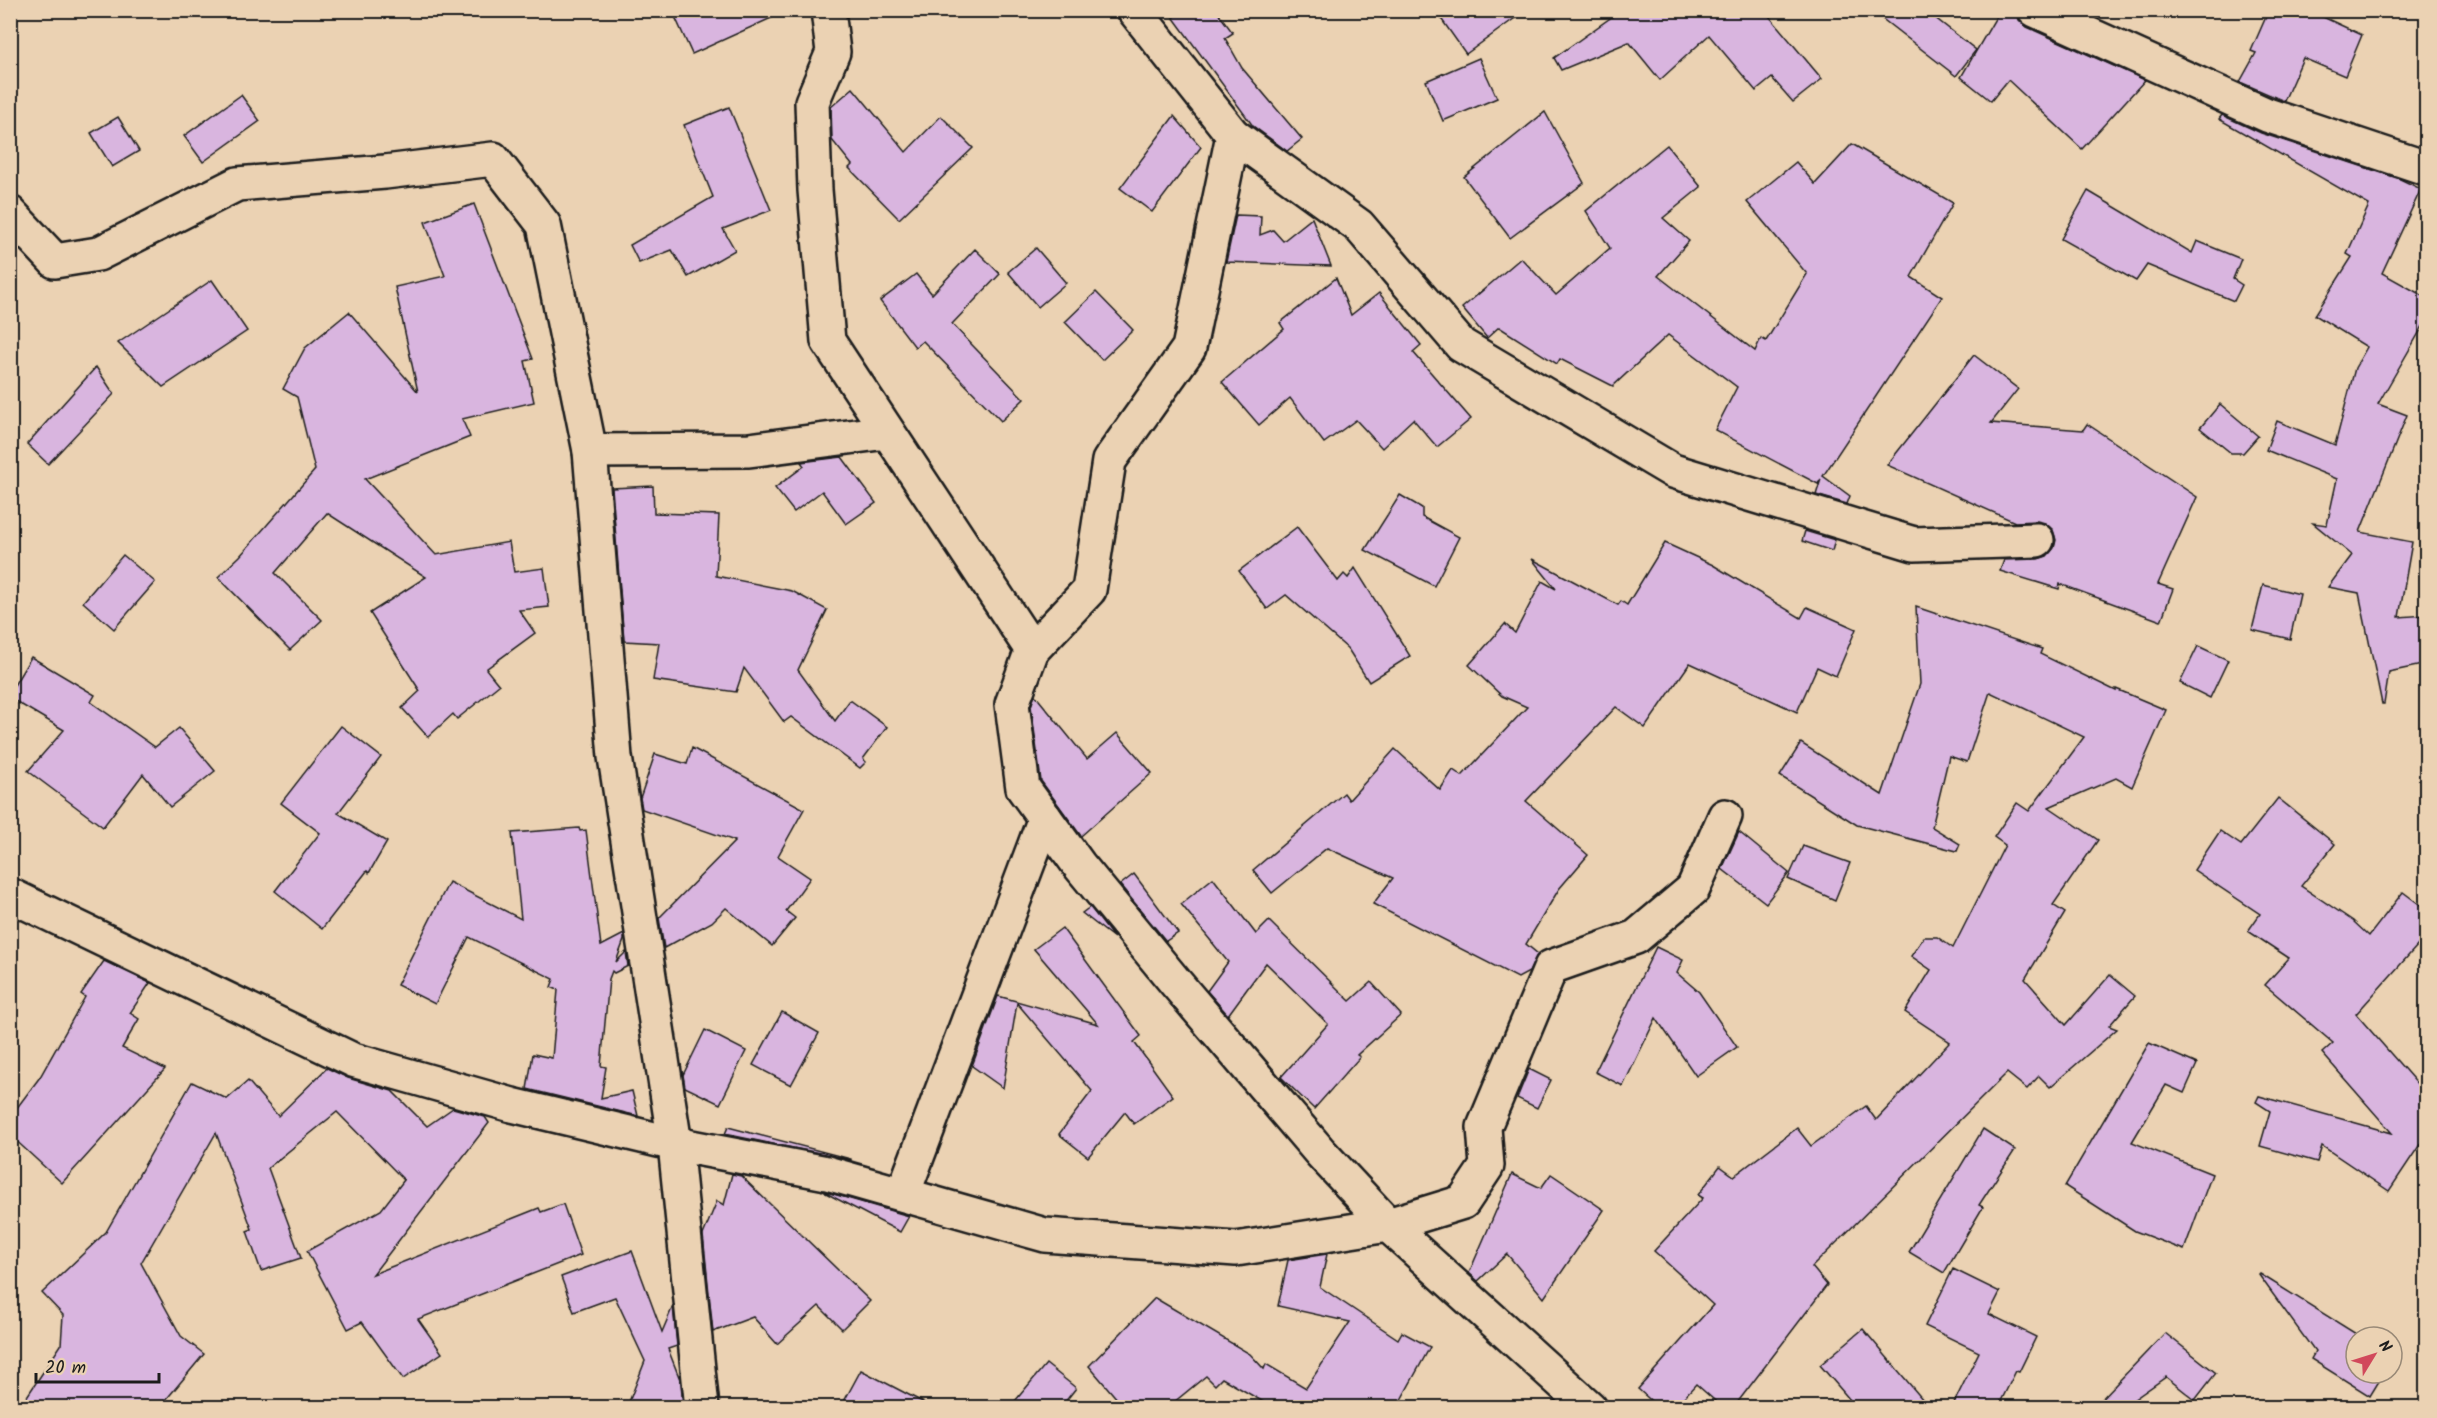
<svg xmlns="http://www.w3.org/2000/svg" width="2437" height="1418" viewBox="0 0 2437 1418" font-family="Kalam,sans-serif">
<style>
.building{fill:#d9b5df;stroke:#1c1c1c;stroke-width:1.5}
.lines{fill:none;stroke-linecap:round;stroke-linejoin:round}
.minor-casing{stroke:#1c1c1c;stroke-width:38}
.minor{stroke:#ebd2b3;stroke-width:33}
</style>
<rect width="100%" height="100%" fill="#ebd2b3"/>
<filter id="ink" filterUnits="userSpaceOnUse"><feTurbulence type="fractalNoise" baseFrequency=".0167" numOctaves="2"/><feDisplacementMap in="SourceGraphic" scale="12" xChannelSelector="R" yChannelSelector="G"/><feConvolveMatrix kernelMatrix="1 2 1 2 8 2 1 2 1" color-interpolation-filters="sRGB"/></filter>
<g filter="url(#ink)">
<g class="building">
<polygon points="672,10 789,10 692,54"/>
<polygon points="1168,10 1216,10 1233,33 1225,38 1242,68 1302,139 1287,151 1253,126"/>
<polygon points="1435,10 1526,10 1466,54"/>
<polygon points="1610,10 1764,10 1822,79 1793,102 1772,78 1756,91 1709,35 1660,80 1629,42 1561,70 1554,58 1613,16"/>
<polygon points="1871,10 1925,10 1976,50 1956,76"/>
<polygon points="2000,10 2016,10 2019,20 2027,27 2145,80 2082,149 2008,80 1991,101 1961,77"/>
<polygon points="2269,10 2308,10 2362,35 2345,76 2303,58 2284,101 2240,82 2256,53 2251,51"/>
<polygon points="1479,58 1497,98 1443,121 1426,81"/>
<polygon points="853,88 906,152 941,116 973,148 899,219 849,168 852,165 832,140 831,107"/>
<polygon points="241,95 260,121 203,162 184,136"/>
<polygon points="729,107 771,210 723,229 735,250 688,277 672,250 639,263 630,245 713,197 684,125"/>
<polygon points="1545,112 1584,183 1510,238 1464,177"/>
<polygon points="2222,115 2261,133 2400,179 2421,189 2382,273 2427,298 2427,319 2378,404 2407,415 2360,532 2412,542 2399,617 2427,615 2427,664 2389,672 2384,704 2382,704 2359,593 2328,587 2352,555 2313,523 2327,525 2337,479 2266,450 2277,421 2335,445 2355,368 2367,347 2315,315 2352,257 2347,254 2369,205 2219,119"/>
<polygon points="1174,116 1201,147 1152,212 1120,188"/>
<polygon points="118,117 139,151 112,167 91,133"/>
<polygon points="1852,144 1953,203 1911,277 1942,297 1823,476 1850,496 1847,504 1816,495 1821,479 1818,484 1715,430 1737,387 1668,335 1613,386 1560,359 1557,364 1499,327 1487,338 1462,308 1521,258 1556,295 1610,248 1586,211 1667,145 1701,187 1663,218 1689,241 1658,276 1755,351 1761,338 1766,341 1807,274 1747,202 1796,162 1815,184"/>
<polygon points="2088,191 2192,253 2197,241 2241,259 2233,279 2242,285 2234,301 2147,265 2136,281 2061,239"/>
<polygon points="474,204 533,359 525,361 534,402 462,419 470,437 365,479 436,555 509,542 514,572 544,568 549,607 519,610 535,633 486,669 499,685 457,719 453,714 428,737 402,708 420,691 370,613 426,577 327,513 275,573 322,620 290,650 218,577 240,556 315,470 297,397 283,389 305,348 349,312 418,392 395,287 445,276 425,222"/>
<polygon points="1236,215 1261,216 1260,235 1273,230 1283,241 1312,218 1331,266 1226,262"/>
<polygon points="1036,248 1066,283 1038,307 1008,272"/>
<polygon points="975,249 1000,274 952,324 1024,399 1001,421 923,341 915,347 880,301 916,274 932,294"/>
<polygon points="1336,278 1351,315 1379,293 1421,345 1413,352 1471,419 1437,447 1413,419 1382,448 1356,420 1324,443 1290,398 1259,425 1222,382 1284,329 1280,323"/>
<polygon points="212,280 247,331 163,387 118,343"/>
<polygon points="1096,292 1133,330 1102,360 1065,322"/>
<polygon points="1974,355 2018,389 1991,423 2083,430 2087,424 2197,497 2158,584 2173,589 2161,621 2060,584 2059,589 2000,571 2004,560 2038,559 2047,556 2054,548 2056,540 2053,530 2045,523 2037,521 2015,522 1887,465"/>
<polygon points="96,367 114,394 48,464 27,444"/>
<polygon points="2220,404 2258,436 2243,453 2231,453 2200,428"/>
<polygon points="842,457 876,503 846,524 822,491 794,512 775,488 804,466 801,462"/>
<polygon points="653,486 654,513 719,515 716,576 792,591 827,610 798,670 835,721 850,700 887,727 863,759 866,762 860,768 791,717 784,722 744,668 736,692 653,680 659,643 624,641 612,488"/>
<polygon points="1400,495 1422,508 1422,517 1459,537 1434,586 1365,550"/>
<polygon points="1297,527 1338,581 1344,574 1348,578 1355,568 1410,656 1369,682 1348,649 1286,595 1267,609 1239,571"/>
<polygon points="1805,531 1835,540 1832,551 1802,541"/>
<polygon points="1665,543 1713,565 1801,618 1807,607 1856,629 1836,676 1817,667 1797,712 1690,663 1645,728 1616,707 1526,801 1588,855 1559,889 1526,944 1538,954 1529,972 1518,978 1373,904 1393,878 1327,848 1272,893 1253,870 1344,793 1349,800 1395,749 1440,790 1453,770 1462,776 1527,707 1502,696 1469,665 1505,624 1515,633 1542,581 1556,589 1532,559 1618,605 1621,601 1627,605"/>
<polygon points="123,555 155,582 114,629 83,602"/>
<polygon points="2263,585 2300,594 2290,639 2252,630"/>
<polygon points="1916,607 2042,649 2040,654 2116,691 2116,689 2166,710 2132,787 2116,778 2049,807 2098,840 2053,905 2065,913 2025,979 2066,1025 2110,975 2135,996 2109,1026 2117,1029 2050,1087 2039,1076 2027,1089 2007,1073 1812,1267 1827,1285 1734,1407 1722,1407 1696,1384 1675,1407 1658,1407 1638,1389 1713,1305 1654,1251 1703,1198 1698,1195 1720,1166 1734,1176 1797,1128 1811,1146 1866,1106 1876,1120 1950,1042 1905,1012 1931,970 1911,956 1924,937 1937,937 1953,948 2005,845 1994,837 2017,803 2029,811 2084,737 1990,692 1967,762 1949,756 1932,827 1960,844 1957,851 1857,825 1780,776 1801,743 1882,795 1920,684"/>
<polygon points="2198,646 2228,660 2210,698 2180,683"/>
<polygon points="31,657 95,695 91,702 155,747 179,728 215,771 170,807 143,774 103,827 28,771 64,730 10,698 10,692"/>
<polygon points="1035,695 1087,759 1117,733 1152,773 1081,836 1041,781 1031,706"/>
<polygon points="341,726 381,757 338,813 387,842 369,873 367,871 322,929 275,891 320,833 281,803"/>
<polygon points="692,748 804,809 778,856 810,878 786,911 795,918 772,946 726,908 712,922 664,948 659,918 735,841 642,809 640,798 655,754 687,764"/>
<polygon points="2278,798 2335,844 2301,886 2353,921 2369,936 2403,892 2427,910 2427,935 2356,1014 2427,1095 2427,1134 2389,1191 2322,1146 2317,1162 2260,1146 2270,1111 2256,1102 2259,1096 2392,1133 2322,1053 2333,1043 2265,985 2289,958 2248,931 2260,914 2194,870 2220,831 2241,845"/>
<polygon points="579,828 580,831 586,830 601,946 624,934 624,940 616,962 626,952 628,966 614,973 612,971 609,979 601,1066 606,1067 601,1098 632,1091 638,1116 527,1089 533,1054 552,1058 558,990 551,987 554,979 469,937 435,1004 397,985 449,882 521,919 512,833"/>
<polygon points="1739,832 1789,873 1766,903 1722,869"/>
<polygon points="1803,846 1850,863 1835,900 1788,879"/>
<polygon points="1134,874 1178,933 1166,941 1120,885"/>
<polygon points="1213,878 1256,934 1269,921 1350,1001 1371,982 1401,1015 1357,1055 1360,1057 1314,1109 1281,1077 1328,1024 1266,963 1228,1015 1207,991 1228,962 1181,904"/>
<polygon points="1090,907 1114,938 1082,913"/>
<polygon points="1062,928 1141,1036 1134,1042 1173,1096 1134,1124 1125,1112 1088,1157 1059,1134 1092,1091 1017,1003 1003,1088 972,1066 998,996 1098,1024 1034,949"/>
<polygon points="1656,947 1683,960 1677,973 1699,992 1737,1047 1696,1076 1656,1018 1623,1086 1595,1072"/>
<polygon points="104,961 150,983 130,1013 139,1019 122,1048 165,1069 62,1183 10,1135 10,1117 40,1077 85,997 81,994"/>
<polygon points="782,1012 819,1033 791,1085 753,1065"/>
<polygon points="705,1030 746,1051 720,1104 685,1087 683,1075"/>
<polygon points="2149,1043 2197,1064 2184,1093 2166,1085 2132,1142 2212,1174 2184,1250 2135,1231 2065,1186"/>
<polygon points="327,1068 348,1078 392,1091 427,1126 453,1108 485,1117 489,1123 373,1274 539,1208 541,1212 563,1204 581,1255 418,1319 442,1353 403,1379 362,1322 348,1329 307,1251 381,1210 404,1180 337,1112 268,1168 301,1258 261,1271 247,1231 252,1229 216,1133 141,1263 181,1336 204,1354 160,1407 20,1407 61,1345 63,1315 42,1293 106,1232 192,1082 227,1099 248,1081 278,1116"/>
<polygon points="1529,1069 1551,1080 1537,1108 1517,1098"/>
<polygon points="728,1127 851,1159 851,1160 725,1134"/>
<polygon points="1983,1129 2015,1150 1979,1205 1983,1207 1944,1273 1909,1252"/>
<polygon points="732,1174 741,1176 870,1301 842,1329 819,1306 777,1344 753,1317 713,1332 703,1235 717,1201 724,1205"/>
<polygon points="1512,1174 1541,1188 1551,1174 1604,1210 1544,1298 1507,1254 1478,1281 1469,1273"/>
<polygon points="822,1191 823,1191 909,1216 900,1232"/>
<polygon points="632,1251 662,1332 673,1306 677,1346 668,1349 681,1382 683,1407 627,1407 645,1361 615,1297 574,1312 561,1277"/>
<polygon points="1327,1254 1320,1287 1398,1339 1402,1332 1430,1347 1397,1407 1272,1407 1222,1378 1215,1385 1206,1376 1168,1407 1124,1407 1089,1366 1155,1298 1250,1354 1264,1369 1266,1364 1306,1388 1350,1322 1278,1306 1288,1260"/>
<polygon points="1953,1269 2000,1292 1989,1314 2036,1337 2019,1372 2016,1371 1998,1407 1952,1407 1979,1352 1925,1326"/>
<polygon points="2260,1274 2361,1337 2356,1337 2356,1373 2384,1373 2370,1396 2311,1359 2315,1352 2259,1275"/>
<polygon points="1863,1329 1929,1407 1856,1407 1820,1365"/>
<polygon points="2165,1333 2216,1373 2195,1400 2166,1377 2123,1407 2094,1407"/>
<polygon points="1046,1364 1076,1388 1061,1407 1010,1407"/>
<polygon points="861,1370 932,1407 841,1407"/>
</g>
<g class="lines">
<defs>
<g id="minor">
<polyline points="828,10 833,52 812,102 815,190 828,341 1032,650 1012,704 1023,788 1079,865 1176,983 1320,1152 1388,1225 1463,1202 1487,1166 1484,1127 1551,967 1636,937 1693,889 1725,816"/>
<polyline points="2035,10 2267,115 2426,168"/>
<polyline points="1233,135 1359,226 1461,345 1673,471 1914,544 2037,540"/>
<polyline points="10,213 55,261 98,254 237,184 385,172 493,159 544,225 590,451 615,757 675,1144 702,1408"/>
<polyline points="590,451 749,450 887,432"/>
<polyline points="1032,650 1089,590 1109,461 1189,348 1233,135 1134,10"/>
<polyline points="10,895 353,1060 512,1105 675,1144 827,1173 1045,1235 1236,1249 1388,1225 1590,1408"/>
<polyline points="903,1194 1045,818"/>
</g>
</defs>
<use href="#minor" class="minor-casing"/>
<use href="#minor" class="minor"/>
</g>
</g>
<rect width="2437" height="1418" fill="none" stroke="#ebd2b3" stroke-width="36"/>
<rect x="18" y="18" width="2401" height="1382" fill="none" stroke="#1c1c1c" stroke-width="2" filter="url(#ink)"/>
<g transform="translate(2374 1355) rotate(52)"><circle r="28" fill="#ebd2b3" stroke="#988977" stroke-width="1.5"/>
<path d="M0-4.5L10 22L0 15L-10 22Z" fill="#d1495b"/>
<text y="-9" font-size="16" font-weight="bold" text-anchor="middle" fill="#1c1c1c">N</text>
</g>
<path d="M36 1373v9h123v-9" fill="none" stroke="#1c1c1c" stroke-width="3"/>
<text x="45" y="1373" font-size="18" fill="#1c1c1c" stroke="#ebd2b3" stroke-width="4.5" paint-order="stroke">20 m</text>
</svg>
